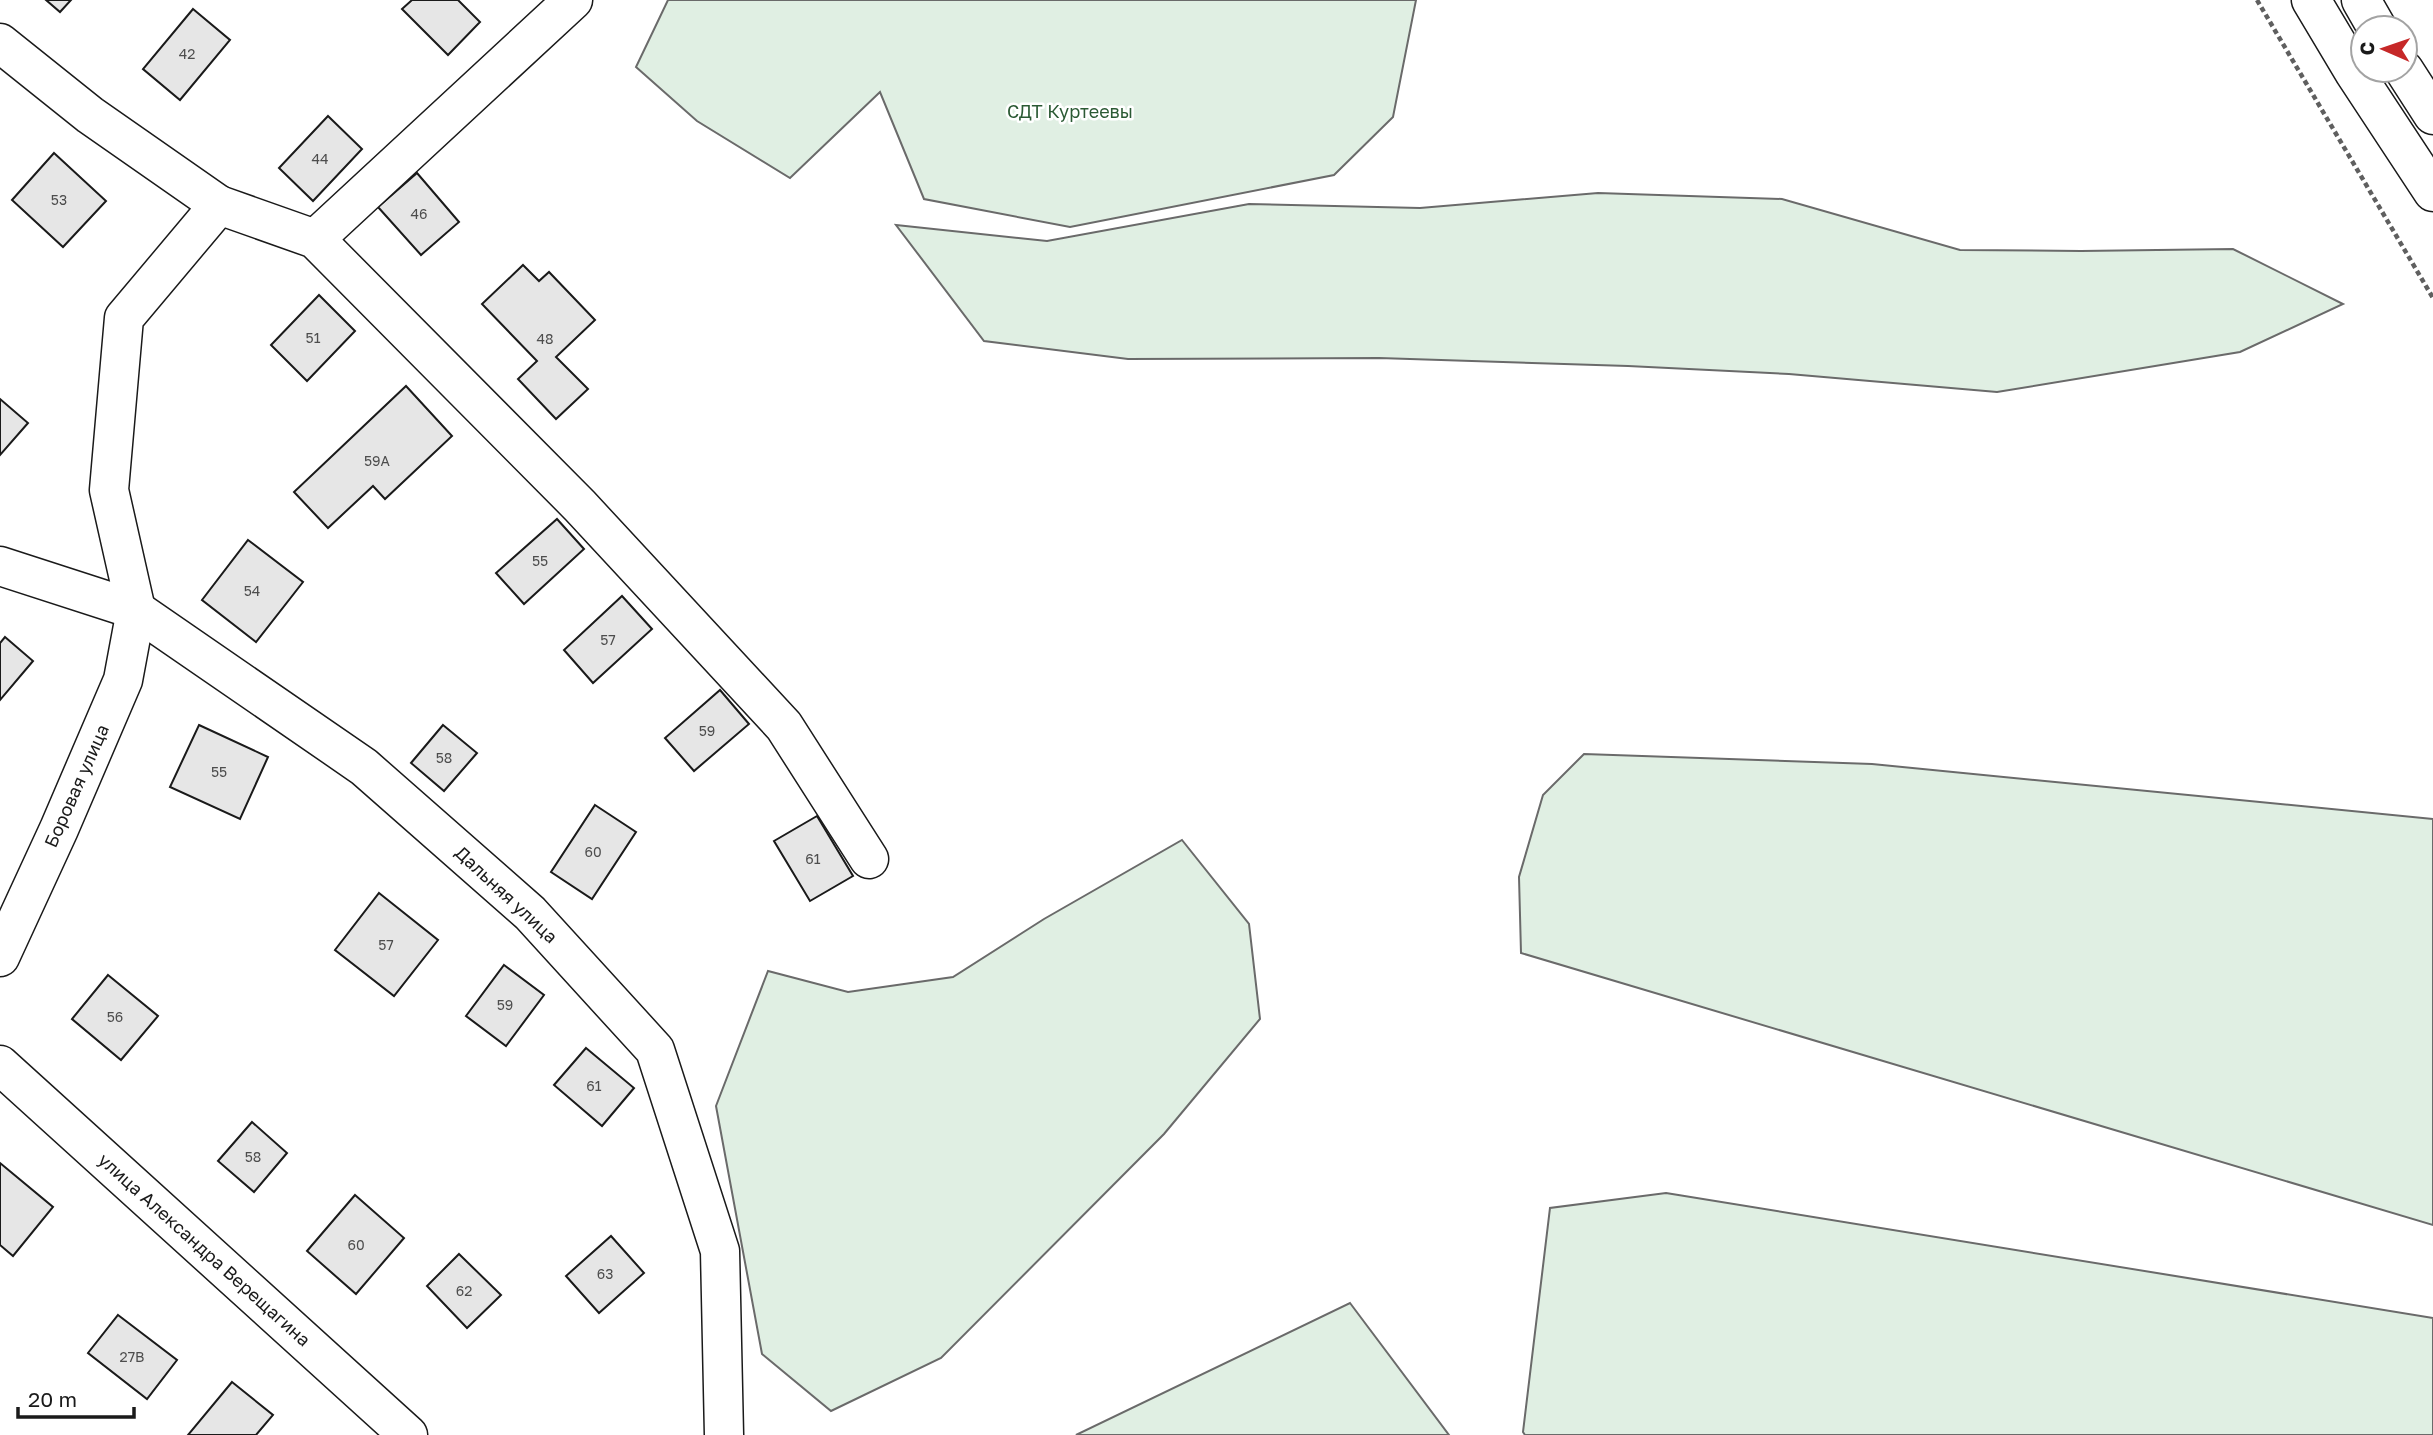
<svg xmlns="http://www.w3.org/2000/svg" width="2433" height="1435" viewBox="0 0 2433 1435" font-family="'Golos Text',sans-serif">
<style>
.green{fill:#e0efe3;stroke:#6a6a6a;stroke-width:2}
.building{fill:#e6e6e6;stroke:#1a1a1a;stroke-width:2}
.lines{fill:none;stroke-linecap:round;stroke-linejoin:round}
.minor-casing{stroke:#1a1a1a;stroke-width:41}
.highway-casing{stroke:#1a1a1a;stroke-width:41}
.path{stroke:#5f5f5f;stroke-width:4.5;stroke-dasharray:5 3.5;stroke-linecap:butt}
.minor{stroke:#fff;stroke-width:38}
.highway{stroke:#fff;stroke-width:38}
.labels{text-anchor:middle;stroke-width:5;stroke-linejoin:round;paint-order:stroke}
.number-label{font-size:14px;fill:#4d4d4d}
.park-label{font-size:18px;fill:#2b5a34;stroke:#fff}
.street-label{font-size:18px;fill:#1a1a1a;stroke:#fff}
</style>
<rect width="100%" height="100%" fill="#fff"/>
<g class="green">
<polygon points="668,0 1416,0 1393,117 1334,175 1070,227 924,199 880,92 790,178 697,121 636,67"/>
<polygon points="1598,193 1782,199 1960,250 2081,251 2233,249 2343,304 2240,352 1997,392 1789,374 1628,366 1379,358 1128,359 984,341 896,225 1047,241 1249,204 1420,208"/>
<polygon points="1584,754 1872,764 2433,819 2433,1225 1521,953 1519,877 1543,795"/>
<polygon points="1182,840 1249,924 1260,1019 1164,1134 941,1358 831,1411 762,1354 716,1106 768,971 848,992 953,977 1044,919"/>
<polygon points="1666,1193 2433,1318 2433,1435 1525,1435 1523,1432 1550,1208"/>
<polygon points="1350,1303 1449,1435 1076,1435"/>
</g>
<g class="building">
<polygon points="46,0 71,0 60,12"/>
<polygon points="412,0 458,0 480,22 448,55 402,9"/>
<polygon points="193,9 230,40 180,100 143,69"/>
<polygon points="328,116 362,149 313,201 279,168"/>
<polygon points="54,153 106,201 63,247 12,200"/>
<polygon points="417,173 459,222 421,255 378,207"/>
<polygon points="523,265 539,281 549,272 595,320 556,357 588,389 556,419 518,379 537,361 482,304"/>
<polygon points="319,295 355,331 307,381 271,345"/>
<polygon points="406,386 452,436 385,499 373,486 328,528 294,492"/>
<polygon points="0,399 28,423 0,455"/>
<polygon points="557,519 584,549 524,604 496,573"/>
<polygon points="248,540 303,582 256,642 202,600"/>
<polygon points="622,596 652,629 593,683 564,650"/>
<polygon points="5,637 33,661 0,700 0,643"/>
<polygon points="720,690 749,724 694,771 665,738"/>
<polygon points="199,725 268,757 240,819 170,787"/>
<polygon points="443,725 477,753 444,791 411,763"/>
<polygon points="595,805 636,832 592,899 551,872"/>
<polygon points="817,816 853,876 810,901 774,841"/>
<polygon points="379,893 438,940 394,996 335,950"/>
<polygon points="504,965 544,995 506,1046 466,1016"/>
<polygon points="108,975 158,1016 121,1060 72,1019"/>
<polygon points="586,1048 634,1088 602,1126 554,1085"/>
<polygon points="252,1122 287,1153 254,1192 218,1161"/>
<polygon points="0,1163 53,1207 13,1256 0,1245"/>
<polygon points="355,1195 404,1238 356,1294 307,1251"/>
<polygon points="611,1236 644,1273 599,1313 566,1276"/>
<polygon points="459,1254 501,1295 467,1328 427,1286"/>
<polygon points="118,1315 177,1360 147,1399 88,1353"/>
<polygon points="232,1382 273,1415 256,1435 188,1435"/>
</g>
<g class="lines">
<defs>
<g id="minor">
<polyline points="0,43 90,115 219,205 124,318 109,490 136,610 123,680 59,829 0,957"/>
<polyline points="219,205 315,239 580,506 784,726 869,859"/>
<polyline points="315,239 573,0"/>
<polyline points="0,566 136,610 364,767 530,913 655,1050 720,1251 724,1435"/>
<polyline points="0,1065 408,1435"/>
</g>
<g id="highway">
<polyline points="2311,0 2354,72 2433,192"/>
<polyline points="2361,0 2377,28"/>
<polyline points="2404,70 2433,115"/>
</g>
</defs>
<use href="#minor" class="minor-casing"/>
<use href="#highway" class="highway-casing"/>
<polyline class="path" points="2257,0 2433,298"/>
<use href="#minor" class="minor"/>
<use href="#highway" class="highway"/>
</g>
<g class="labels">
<g class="number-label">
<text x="187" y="59">42</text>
<text x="320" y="164">44</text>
<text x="59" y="205">53</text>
<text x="419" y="219">46</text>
<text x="313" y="343">51</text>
<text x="545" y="344">48</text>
<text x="377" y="466">59А</text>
<text x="540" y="566">55</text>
<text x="252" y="596">54</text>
<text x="608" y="645">57</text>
<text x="707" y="736">59</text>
<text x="444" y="763">58</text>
<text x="219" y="777">55</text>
<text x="593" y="857">60</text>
<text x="813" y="864">61</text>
<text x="386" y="950">57</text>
<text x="505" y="1010">59</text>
<text x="115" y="1022">56</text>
<text x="594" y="1091">61</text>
<text x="253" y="1162">58</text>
<text x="356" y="1250">60</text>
<text x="605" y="1279">63</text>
<text x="464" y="1296">62</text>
<text x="132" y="1362">27В</text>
</g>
<g class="park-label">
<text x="1070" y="118">СДТ Куртеевы</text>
</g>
<g class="street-label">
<text transform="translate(77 786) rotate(-66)" y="6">Боровая улица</text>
<text transform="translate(506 895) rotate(43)" y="6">Дальняя улица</text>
<text transform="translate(204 1250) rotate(42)" y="6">улица Александра Верещагина</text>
</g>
</g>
<g transform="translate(2384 49) rotate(272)"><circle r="33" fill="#ffffff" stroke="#a3a3a3" stroke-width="2"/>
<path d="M0-5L12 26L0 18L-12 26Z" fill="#c62828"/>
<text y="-10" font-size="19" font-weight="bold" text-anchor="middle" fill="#1a1a1a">С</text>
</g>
<path d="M18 1407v10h116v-10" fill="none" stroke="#1a1a1a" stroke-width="3.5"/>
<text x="28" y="1407" font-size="21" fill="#1a1a1a" stroke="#ffffff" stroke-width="5" paint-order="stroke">20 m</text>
</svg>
